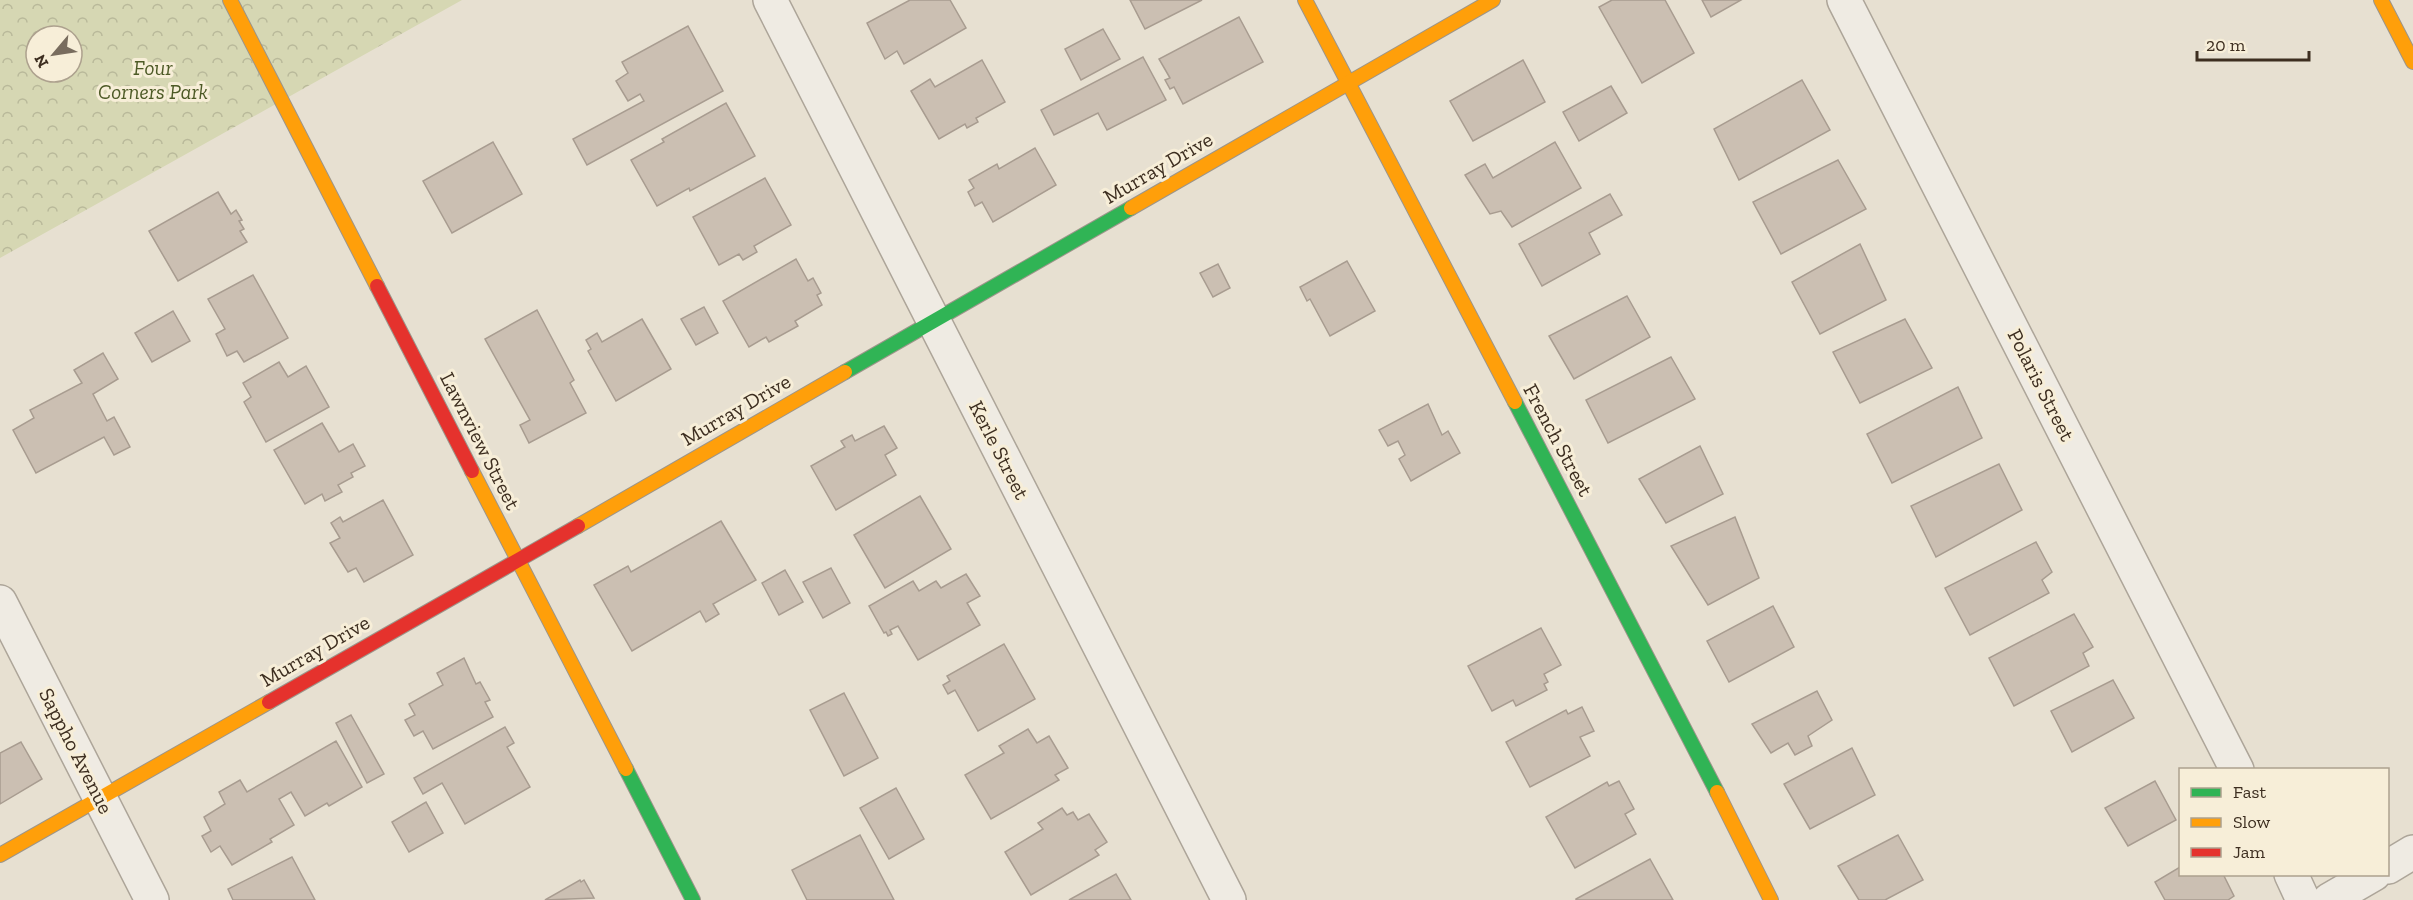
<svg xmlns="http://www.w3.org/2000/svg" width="2413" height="900" viewBox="0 0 2413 900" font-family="'Zilla Slab',serif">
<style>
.forest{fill:url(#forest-crowns);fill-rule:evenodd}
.building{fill:#cbbfb2;stroke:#a89c90;stroke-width:1.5}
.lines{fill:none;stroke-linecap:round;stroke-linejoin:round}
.street-casing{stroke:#ada599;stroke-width:36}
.fast-casing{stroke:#9c958a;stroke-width:16}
.slow-casing{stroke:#9c958a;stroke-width:16}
.jam-casing{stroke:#9c958a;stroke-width:16}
.street{stroke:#efebe3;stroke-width:33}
.fast{stroke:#30b455;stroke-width:14}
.slow{stroke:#ff9f0a;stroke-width:14}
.jam{stroke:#e5322d;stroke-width:14}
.labels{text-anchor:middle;stroke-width:6;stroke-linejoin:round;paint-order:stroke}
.park-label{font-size:21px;font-style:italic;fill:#4d5a26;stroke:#f7eed8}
.street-label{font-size:21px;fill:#3d2e20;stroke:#f7eed8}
</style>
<defs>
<pattern id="forest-crowns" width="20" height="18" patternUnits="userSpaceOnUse" patternTransform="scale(1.5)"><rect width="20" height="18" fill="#d6d7b3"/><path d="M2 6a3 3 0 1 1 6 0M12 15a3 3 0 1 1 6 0" fill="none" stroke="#b9b99a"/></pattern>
</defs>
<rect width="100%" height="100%" fill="#e7e0d1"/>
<path class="forest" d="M0,0H462L0,258ZM36,36H72V72H36Z"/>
<g class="building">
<polygon points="910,0 950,0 966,28 904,64 897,51 885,59 867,23"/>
<polygon points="1130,0 1202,0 1145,29"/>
<polygon points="1612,0 1665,0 1694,53 1642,83 1599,7"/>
<polygon points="1702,0 1741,0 1711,17"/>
<polygon points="1239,17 1263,62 1183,104 1174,87 1170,89 1165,80 1170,78 1159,59"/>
<polygon points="688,26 723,91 587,165 573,139 644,101 640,94 628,101 616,81 628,73 622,62"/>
<polygon points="1103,29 1120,59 1081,80 1065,49"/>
<polygon points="1143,57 1166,100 1107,130 1098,113 1054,135 1041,110"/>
<polygon points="982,60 1005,102 976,118 978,122 967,128 965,124 939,139 911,91 930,79 935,87"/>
<polygon points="1523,60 1545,102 1473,141 1450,101"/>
<polygon points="1802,80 1830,130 1739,180 1714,129"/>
<polygon points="1611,86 1627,113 1579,141 1563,112"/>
<polygon points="726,103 755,156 690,191 689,188 657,206 631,160 664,142 662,139"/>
<polygon points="493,142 522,194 452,233 423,181"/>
<polygon points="1555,142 1581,188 1512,227 1501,211 1490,214 1465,175 1485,164 1493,178"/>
<polygon points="1035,148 1056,185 993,222 982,202 975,206 968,192 974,188 969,180 997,164 999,169"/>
<polygon points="1838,160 1866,209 1781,254 1753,202"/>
<polygon points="765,178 791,225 754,246 757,252 743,260 739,254 719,265 693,217"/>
<polygon points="218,192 231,214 236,210 242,220 239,221 244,229 240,231 247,242 178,281 149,231"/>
<polygon points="1610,194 1622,215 1589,233 1600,254 1542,286 1519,244"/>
<polygon points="1860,244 1886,300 1820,334 1792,282"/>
<polygon points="796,259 808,281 813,278 821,293 817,295 822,305 795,321 798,326 769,342 766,337 749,347 723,301"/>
<polygon points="1347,261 1375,311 1330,336 1310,299 1307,301 1300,287"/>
<polygon points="1218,264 1230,288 1213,297 1200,273"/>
<polygon points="253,275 288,338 244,362 237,351 227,356 216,334 225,329 208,299"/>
<polygon points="1627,296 1650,337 1574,379 1549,336"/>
<polygon points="704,307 718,333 696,345 681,319"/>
<polygon points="537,310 574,380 570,383 586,413 529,443 520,425 530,420 485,339"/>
<polygon points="173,311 190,341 152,362 135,333"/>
<polygon points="642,319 671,369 616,401 588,351 591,349 586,340 597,333 602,342"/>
<polygon points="1905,319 1932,368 1860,403 1833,352"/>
<polygon points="103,353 118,379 93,394 107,421 114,417 130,447 114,455 104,437 36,473 13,430 34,418 30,410 82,383 74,370"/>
<polygon points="1671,357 1695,399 1608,443 1586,400"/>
<polygon points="279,362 288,377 306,366 329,407 266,442 244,402 251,397 243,383"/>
<polygon points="1958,387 1982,438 1892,483 1867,434"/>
<polygon points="1428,404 1442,435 1448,431 1460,453 1411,481 1399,459 1405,455 1398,441 1388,446 1379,430"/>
<polygon points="322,423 339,452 353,444 365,466 351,473 353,477 338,485 342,492 325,501 322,494 305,504 274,450"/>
<polygon points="884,426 897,448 885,455 896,475 836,510 811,466 845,447 841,441 852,435 855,441"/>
<polygon points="1700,446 1723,494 1666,523 1639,479"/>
<polygon points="1999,464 2022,510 1936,557 1911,506"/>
<polygon points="920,496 951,549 885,588 854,535"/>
<polygon points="383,500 413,555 364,582 356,568 348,572 330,543 340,538 331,523 340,517 343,522"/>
<polygon points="1735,517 1759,578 1708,605 1671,546"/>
<polygon points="721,521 756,580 713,604 719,614 706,622 700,611 632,651 594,585 628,566 631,572"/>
<polygon points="2036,542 2052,572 2042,580 2049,593 1970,635 1945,588"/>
<polygon points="831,568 850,603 823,618 803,582"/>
<polygon points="785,570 803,602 779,615 762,583"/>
<polygon points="966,574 980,596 967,603 980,625 918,660 898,626 890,630 892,634 888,636 886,632 884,633 869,606 913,581 919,591 936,581 941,588"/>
<polygon points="1773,606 1794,647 1729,682 1707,641"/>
<polygon points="2074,614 2093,647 2083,653 2089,666 2014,706 1989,658"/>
<polygon points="1541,628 1561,665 1544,674 1548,682 1544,684 1547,690 1516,706 1513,700 1492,711 1468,666"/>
<polygon points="1004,644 1035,699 978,731 955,690 948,694 943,685 950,681 947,676"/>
<polygon points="464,658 476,684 480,682 490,700 485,702 493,717 433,749 423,731 414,736 405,720 415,715 409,704 443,685 437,673"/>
<polygon points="2113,680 2134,718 2072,752 2051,711"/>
<polygon points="1817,691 1832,720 1808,736 1812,746 1795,755 1788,743 1771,753 1752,724"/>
<polygon points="844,693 878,758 844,776 810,710"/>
<polygon points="1582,707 1594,731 1580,737 1590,756 1530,787 1506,742 1566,710 1568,714"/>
<polygon points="351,715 384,774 367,783 336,723"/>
<polygon points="505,727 514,743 507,747 530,787 465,824 442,783 423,794 414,778"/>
<polygon points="1028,729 1037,743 1049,736 1068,768 1055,775 1059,780 991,819 965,775 1004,753 999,746"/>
<polygon points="336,741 362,787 329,806 327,803 305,816 291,792 279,799 294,825 270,839 272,842 232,865 220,846 211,852 202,836 211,831 204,817 225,804 219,792 240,780 247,792"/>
<polygon points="21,742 42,779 0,804 0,753"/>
<polygon points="1852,748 1875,795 1810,829 1784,784"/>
<polygon points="1619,781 1634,809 1625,814 1636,834 1575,868 1546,817 1607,782 1609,786"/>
<polygon points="2155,781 2176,820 2128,846 2105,808"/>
<polygon points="896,788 924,839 889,859 860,808"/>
<polygon points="426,802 443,833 409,852 392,822"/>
<polygon points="1062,808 1067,815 1073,812 1078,820 1089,814 1107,842 1095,850 1099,855 1031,895 1005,852 1043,829 1038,823"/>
<polygon points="860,835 894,900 807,900 792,870"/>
<polygon points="1898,835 1923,880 1885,900 1859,900 1838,866"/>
<polygon points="292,857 315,900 233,900 228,889"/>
<polygon points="1650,859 1673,900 1576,900 1576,899"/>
<polygon points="2180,867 2180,874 2223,874 2234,896 2228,900 2165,900 2155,882"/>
<polygon points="1116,874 1131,900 1069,900"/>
<polygon points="580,880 581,882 584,880 594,898 545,900"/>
</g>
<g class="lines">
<defs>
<g id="street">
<polyline points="770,0 1229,900"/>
<polyline points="1844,0 2237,770"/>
<polyline points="0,602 152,900"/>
<polyline points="2388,867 2413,852"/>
<polyline points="2291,874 2303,900"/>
<polyline points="2329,900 2374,874"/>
</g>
<g id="fast">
<polyline points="845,372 1131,208"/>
<polyline points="1515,402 1717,792"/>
<polyline points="626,769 693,900"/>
</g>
<g id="slow">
<polyline points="230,0 377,286"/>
<polyline points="1305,0 1515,402"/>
<polyline points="2381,0 2413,62"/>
<polyline points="1131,208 1493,0"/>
<polyline points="472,471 626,769"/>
<polyline points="578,526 845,372"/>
<polyline points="1717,792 1771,900"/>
<polyline points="0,855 269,702"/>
</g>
<g id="jam">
<polyline points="377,286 472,471"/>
<polyline points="269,702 578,526"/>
</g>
</defs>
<use href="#street" class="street-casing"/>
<use href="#fast" class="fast-casing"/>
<use href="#slow" class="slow-casing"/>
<use href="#jam" class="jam-casing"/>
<use href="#street" class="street"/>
<use href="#fast" class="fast"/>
<use href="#slow" class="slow"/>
<use href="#jam" class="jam"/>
</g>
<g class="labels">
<g class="park-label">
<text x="153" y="75">Four<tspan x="153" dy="24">Corners Park</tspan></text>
</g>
<g class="street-label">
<text transform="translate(1158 168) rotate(-30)" y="7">Murray Drive</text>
<text transform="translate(2041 385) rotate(63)" y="7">Polaris Street</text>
<text transform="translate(736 410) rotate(-30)" y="7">Murray Drive</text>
<text transform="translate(1558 440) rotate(62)" y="7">French Street</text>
<text transform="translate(480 441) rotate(63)" y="7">Lawnview Street</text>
<text transform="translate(999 450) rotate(63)" y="7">Kerle Street</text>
<text transform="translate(315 651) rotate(-30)" y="7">Murray Drive</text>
<text transform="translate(76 751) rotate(63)" y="7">Sappho Avenue</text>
</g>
</g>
<rect x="2179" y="768" width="210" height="108" fill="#f7eed8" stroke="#ada18e" stroke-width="1.5"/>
<rect x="2191" y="788" width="30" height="9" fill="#30b455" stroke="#ada18e" stroke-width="1.5"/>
<text x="2233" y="798" font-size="18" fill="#3d2e20">Fast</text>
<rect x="2191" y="818" width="30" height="9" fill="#ff9f0a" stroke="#ada18e" stroke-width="1.5"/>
<text x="2233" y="828" font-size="18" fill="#3d2e20">Slow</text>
<rect x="2191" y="848" width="30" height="9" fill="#e5322d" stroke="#ada18e" stroke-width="1.5"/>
<text x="2233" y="858" font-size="18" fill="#3d2e20">Jam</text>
<g transform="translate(54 54) rotate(241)"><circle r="28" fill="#f7eed8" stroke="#ada18e" stroke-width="1.5"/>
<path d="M0-4.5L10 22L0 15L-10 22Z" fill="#786c5e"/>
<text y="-9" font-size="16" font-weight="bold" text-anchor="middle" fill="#3d2e20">N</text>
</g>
<path d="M2197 51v9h112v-9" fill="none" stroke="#3d2e20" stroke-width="3"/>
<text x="2206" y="51" font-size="18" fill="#3d2e20" stroke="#f7eed8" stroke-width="4.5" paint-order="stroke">20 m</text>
</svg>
